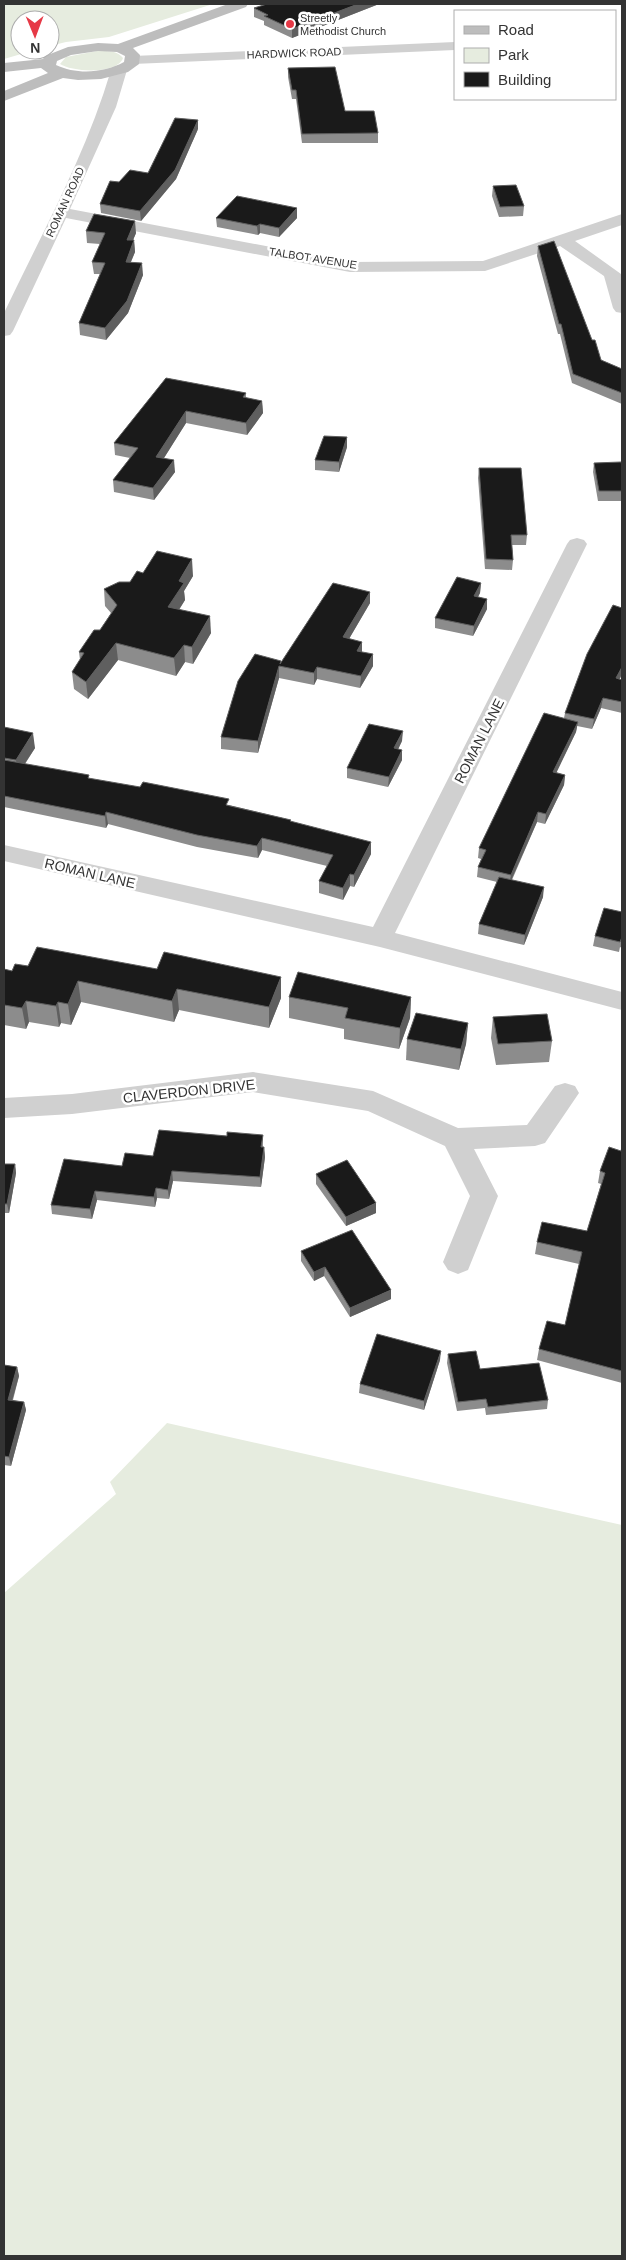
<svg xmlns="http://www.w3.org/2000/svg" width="626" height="2260" viewBox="0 0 626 2260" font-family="Helvetica,sans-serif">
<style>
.green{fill:#e6ecdf}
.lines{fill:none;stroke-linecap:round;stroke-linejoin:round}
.minor{fill:#d0d0d0;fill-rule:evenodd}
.secondary{fill:#bdbdbd;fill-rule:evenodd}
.wall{fill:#8c8c8c}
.shaded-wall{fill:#5f5f5f}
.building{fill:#1a1a1a;stroke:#5f5f5f}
.poi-dot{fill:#e63946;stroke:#fff;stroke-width:2}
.labels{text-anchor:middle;stroke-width:5;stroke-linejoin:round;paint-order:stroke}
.far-poi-label{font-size:11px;fill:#333;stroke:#fff;text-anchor:start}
.far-street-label{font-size:11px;fill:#333;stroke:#fff}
.street-label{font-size:14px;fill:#333;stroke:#fff}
</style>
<rect width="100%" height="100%" fill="#fff"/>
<g class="green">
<polygon points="4,4 213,4 109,37 66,42 50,46 50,20 20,20 20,50 35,50 4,59"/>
<path d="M97,51C106,51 117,50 123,58C117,75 72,72 60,64L66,57Z"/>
<polygon points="167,1423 622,1525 622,2256 4,2256 4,1593 116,1494 110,1482"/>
</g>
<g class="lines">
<g class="minor">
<polygon points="455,42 455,50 133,64 128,63 126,60 128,57 133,56"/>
<path d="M119,65L124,67L127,70L116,107L70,209L350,262L483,261L622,214V225L575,241L621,274L622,313L616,312L613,308L604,276L560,246L485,271L350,272L66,218L13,331L10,335L4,336V313C42,233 86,155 111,70L114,67Z"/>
<polygon points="577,538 584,540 587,544 395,933 622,992 622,1010 380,947 4,861 4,845 373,927 567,544 570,540"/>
<polygon points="253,1072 373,1091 458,1128 527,1125 555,1086 565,1083 575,1086 579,1093 545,1143 535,1146 474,1149 498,1196 468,1270 458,1274 448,1270 443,1262 470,1196 445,1146 368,1111 253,1092 72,1114 4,1118 4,1098 72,1094"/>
</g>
<path class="secondary" d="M228,4H248L246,7L133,48L140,55L139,64L128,72L101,79L78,80L63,78L4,101V91L48,73L41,68L4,72V63L43,59L45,56L68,47L98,43L118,44ZM98,51L117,52L125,56L124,62C104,73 77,75 56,65L57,61L71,55Z"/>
</g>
<g class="wall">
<polygon points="379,4 292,38 264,25 264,21 254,17 254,8"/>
<polygon points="288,68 345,111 378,133 378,143 302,143 296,99 292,99 288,77"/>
<polygon points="198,129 176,179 141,221 101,213 100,204 119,182 148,173"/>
<polygon points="493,186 524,206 523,216 499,217 492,196"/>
<polygon points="216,218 297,218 279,237 260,233 258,235 217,227"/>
<polygon points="86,231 136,233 133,240 134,240 135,252 131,262 143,275 128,313 106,340 80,335 79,323 100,274 94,274 92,262 100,244 87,243"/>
<polygon points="538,246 592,340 601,360 622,369 622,404 572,383 560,334 558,334 537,256"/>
<polygon points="166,378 246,393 246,398 262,401 263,413 247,435 186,423 164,458 175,472 154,500 114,492 113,480 130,458 115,455 114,443"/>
<polygon points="347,437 347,447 339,472 315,470 315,460"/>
<polygon points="594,463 622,466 622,501 598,501 593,472"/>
<polygon points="479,468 527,535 526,545 512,545 513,560 512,570 485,569 478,478"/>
<polygon points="143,573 193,576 184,591 185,600 179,610 211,633 193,664 185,662 176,676 118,660 88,699 74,689 72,672 80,660 79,652 100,630 111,613 105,606 104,589 130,582"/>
<polygon points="481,583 480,593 478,597 487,599 487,609 473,636 435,628 435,618"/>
<polygon points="370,592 370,603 349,639 362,642 362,652 373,666 360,688 317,679 314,685 279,678 258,753 221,749 221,737 281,663"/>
<polygon points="622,608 622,674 620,679 622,680 622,713 601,708 592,729 577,726 576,732 556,772 565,775 564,785 545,824 537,822 512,880 543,897 524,945 478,934 479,924 497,882 477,877 478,867 481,859 478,858 479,848 564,718 565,713"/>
<polygon points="4,727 35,748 25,764 90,779 229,805 291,820 291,822 371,854 354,887 350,886 343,900 319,893 319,881 327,866 262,850 258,858 197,847 108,824 106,828 4,807"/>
<polygon points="402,741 398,749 402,760 388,787 347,778 347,768"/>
<polygon points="622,912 622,948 620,947 619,952 593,946 595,936"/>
<polygon points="28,966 281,998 269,1028 179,1010 174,1022 81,1002 71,1025 61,1023 59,1027 29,1022 26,1029 4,1025 4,969 12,971"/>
<polygon points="289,997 411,997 410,1018 399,1049 344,1039 344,1029 289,1018"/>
<polygon points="493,1017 552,1041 549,1062 496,1065 491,1038"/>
<polygon points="468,1023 466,1044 459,1070 406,1060 407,1039"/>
<polygon points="263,1135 263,1147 264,1147 265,1157 261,1187 173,1181 169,1199 157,1198 155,1207 97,1200 92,1219 52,1214 51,1205 122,1166 153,1156 227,1136"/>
<polygon points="622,1147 622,1383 537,1360 539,1349 565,1325 579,1264 535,1254 537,1242 587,1231 601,1184 598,1183 600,1171 621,1151"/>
<polygon points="4,1164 15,1164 16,1173 9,1213 4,1213"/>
<polygon points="316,1174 376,1213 346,1226 316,1184"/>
<polygon points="301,1251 391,1299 350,1317 324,1276 314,1281 301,1261"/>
<polygon points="448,1354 548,1400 547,1409 486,1415 485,1408 457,1411 447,1363"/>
<polygon points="440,1360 424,1410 359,1393 360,1384"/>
<polygon points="4,1365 17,1367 19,1376 13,1400 24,1402 26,1410 11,1466 4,1465"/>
</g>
<g class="shaded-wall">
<polygon points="358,4 379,4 292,38 292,29"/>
<polygon points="198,120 198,129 176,179 141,221 140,211"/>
<polygon points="297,208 297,218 279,237 279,228"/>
<polygon points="135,221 136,233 128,252 127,240"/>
<polygon points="260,224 260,233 258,235 257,226"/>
<polygon points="134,240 135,252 126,273 126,262"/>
<polygon points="142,263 143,275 128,313 106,340 105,328"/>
<polygon points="262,401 263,413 247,435 246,423"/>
<polygon points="186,411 186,423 157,469 156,457"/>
<polygon points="347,437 347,447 339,472 339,462"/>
<polygon points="174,460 175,472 154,500 153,488"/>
<polygon points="192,559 193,576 184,591 185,600 169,625 168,607 179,581"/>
<polygon points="481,583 480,593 473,606 474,596"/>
<polygon points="370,592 370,603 343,649 343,637"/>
<polygon points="487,599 487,609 473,636 474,626"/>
<polygon points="210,616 211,633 193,664 192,647"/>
<polygon points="362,642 362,654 357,651"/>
<polygon points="116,643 118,660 88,699 86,682"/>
<polygon points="184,645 185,662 176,676 174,658"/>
<polygon points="373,654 373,666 360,688 361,676"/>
<polygon points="279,666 279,678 258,753 258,741"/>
<polygon points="317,667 317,679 314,685 314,673"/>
<polygon points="622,667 622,674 615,688 616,678"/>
<polygon points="603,698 601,708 592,729 594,719"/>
<polygon points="578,722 576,732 552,782 553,772"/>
<polygon points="403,731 402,741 394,758 394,748"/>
<polygon points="33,733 35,748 18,774 16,760"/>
<polygon points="402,750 402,760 388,787 389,777"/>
<polygon points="565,775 564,785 545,824 546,814"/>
<polygon points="106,812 108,824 106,828 105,816"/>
<polygon points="538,812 537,822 509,885 511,875"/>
<polygon points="262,838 262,850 258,858 257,846"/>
<polygon points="371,842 371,854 354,887 354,875"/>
<polygon points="350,874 350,886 343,900 343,888"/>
<polygon points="544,887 543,897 524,945 525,935"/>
<polygon points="281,977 281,998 269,1028 269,1007"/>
<polygon points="78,981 81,1002 71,1025 68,1004"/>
<polygon points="177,989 179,1010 174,1022 172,1001"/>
<polygon points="411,997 410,1018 399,1049 400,1028"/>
<polygon points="26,1001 29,1022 26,1029 22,1008"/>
<polygon points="58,1002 61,1023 59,1027 56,1006"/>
<polygon points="468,1023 466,1044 459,1070 461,1049"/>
<polygon points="264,1147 265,1157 261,1187 260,1177"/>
<polygon points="15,1164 16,1173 9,1213 7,1204"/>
<polygon points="172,1171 173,1181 169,1199 168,1190"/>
<polygon points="156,1188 157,1198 155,1207 154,1197"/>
<polygon points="95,1191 97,1200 92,1219 90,1209"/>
<polygon points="376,1203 376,1213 346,1226 346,1217"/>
<polygon points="325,1267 324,1276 314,1281 314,1272"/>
<polygon points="391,1290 391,1299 350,1317 350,1308"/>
<polygon points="441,1351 440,1360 424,1410 424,1401"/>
<polygon points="17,1367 19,1376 10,1408 8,1400"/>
<polygon points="24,1402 26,1410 11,1466 9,1457"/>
</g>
<g class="building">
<polygon points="267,4 358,4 292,29 264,16 268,15 254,8"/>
<polygon points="335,67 345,111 374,111 378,133 302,134 296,90 292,90 288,68"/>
<polygon points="175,118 198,120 175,170 140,211 100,204 110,181 119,182 130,170 148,173"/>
<polygon points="516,185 524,206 500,207 493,186"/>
<polygon points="237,196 297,208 279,228 260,224 257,226 216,218"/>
<polygon points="94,214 135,221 127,240 134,240 126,262 142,263 127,301 105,328 79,323 105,263 92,262 105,233 86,231"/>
<polygon points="554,241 592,340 595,340 601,360 622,369 622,393 573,374 561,324 559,324 538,246"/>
<polygon points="166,378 246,393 243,397 262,401 246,423 186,411 156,457 174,460 153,488 113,480 138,448 114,443"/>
<polygon points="324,436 347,437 339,462 315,460"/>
<polygon points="621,462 622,466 622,491 599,491 594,463"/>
<polygon points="479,468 521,468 527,535 511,535 513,560 486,559"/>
<polygon points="157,551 192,559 179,581 184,583 168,607 210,616 192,647 184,645 174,658 116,643 86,682 72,672 84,653 79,652 94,630 100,630 117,605 104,589 119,582 130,582 137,571 143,573"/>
<polygon points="457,577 481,583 474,596 487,599 474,626 435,618"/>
<polygon points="333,583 370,592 343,637 362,642 357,651 373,654 361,676 317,667 314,673 279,666 258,741 221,737 238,681 255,654 281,661 280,664"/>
<polygon points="613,605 622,608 622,667 616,678 622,680 622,702 603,698 594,719 565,713 587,654"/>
<polygon points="544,713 578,722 553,772 565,775 546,814 538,812 511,875 478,867 486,850 479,848"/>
<polygon points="369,724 403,731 394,748 402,750 389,777 347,768"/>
<polygon points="4,727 33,733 16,760 4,758"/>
<polygon points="4,760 89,775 88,778 140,787 143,782 229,799 226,805 291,820 290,821 371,842 354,875 350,874 343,888 319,881 333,855 262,838 257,846 197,835 106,812 105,816 4,796"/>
<polygon points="499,877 544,887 525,935 479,924"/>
<polygon points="604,908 622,912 622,937 620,942 595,936"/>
<polygon points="37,947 157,969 164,952 281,977 269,1007 177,989 172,1001 78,981 68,1004 58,1002 56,1006 26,1001 22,1008 4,1005 4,969 12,971 15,964 28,966"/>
<polygon points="298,972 411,997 400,1028 345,1018 348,1008 289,997"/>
<polygon points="416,1013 468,1023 461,1049 407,1039"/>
<polygon points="547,1014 552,1041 498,1044 493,1017"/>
<polygon points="159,1130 227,1136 227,1132 263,1135 261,1147 264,1147 260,1177 172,1171 168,1190 156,1188 154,1197 95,1191 90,1209 51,1205 64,1159 122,1166 125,1153 153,1156"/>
<polygon points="609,1147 621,1151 622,1147 622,1371 539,1349 547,1321 565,1325 582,1252 537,1242 542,1222 587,1231 605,1173 600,1171"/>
<polygon points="347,1160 376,1203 346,1217 316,1174"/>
<polygon points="4,1164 15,1164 7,1204 4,1204"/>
<polygon points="352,1230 391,1290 350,1308 325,1267 314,1272 301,1251"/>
<polygon points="377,1334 441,1351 424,1401 360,1384"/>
<polygon points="476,1351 480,1369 539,1363 548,1400 488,1407 486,1399 458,1402 448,1354"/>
<polygon points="4,1365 17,1367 8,1400 24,1402 9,1457 4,1456"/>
</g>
<circle class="poi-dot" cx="290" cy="24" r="5"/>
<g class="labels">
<g class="far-poi-label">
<text x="300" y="22">Streetly<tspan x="300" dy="13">Methodist Church</tspan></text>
</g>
<g class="far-street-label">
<text transform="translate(294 53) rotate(-2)" y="4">HARDWICK ROAD</text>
<text transform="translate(65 202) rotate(-65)" y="4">ROMAN ROAD</text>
<text transform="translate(313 258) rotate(9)" y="4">TALBOT AVENUE</text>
</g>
<g class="street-label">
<text transform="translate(479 741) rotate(-63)" y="5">ROMAN LANE</text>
<text transform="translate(90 873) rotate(13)" y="5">ROMAN LANE</text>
<text transform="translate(189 1091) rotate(-6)" y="5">CLAVERDON DRIVE</text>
</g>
</g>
<rect width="626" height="2260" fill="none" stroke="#333333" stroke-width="10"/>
<rect x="454" y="10" width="162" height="90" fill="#ffffff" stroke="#adadad"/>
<rect x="464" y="26" width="25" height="8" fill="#bdbdbd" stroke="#adadad"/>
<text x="498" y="35" font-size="15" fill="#333333">Road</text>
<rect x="464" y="48" width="25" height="15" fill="#e6ecdf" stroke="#adadad"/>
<text x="498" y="60" font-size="15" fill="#333333">Park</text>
<rect x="464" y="72" width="25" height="15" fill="#1a1a1a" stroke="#adadad"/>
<text x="498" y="85" font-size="15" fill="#333333">Building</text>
<g transform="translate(35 35) rotate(179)"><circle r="24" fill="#ffffff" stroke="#adadad"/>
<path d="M0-4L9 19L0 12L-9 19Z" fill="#e63946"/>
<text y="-8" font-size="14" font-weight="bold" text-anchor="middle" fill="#333333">N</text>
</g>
</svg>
